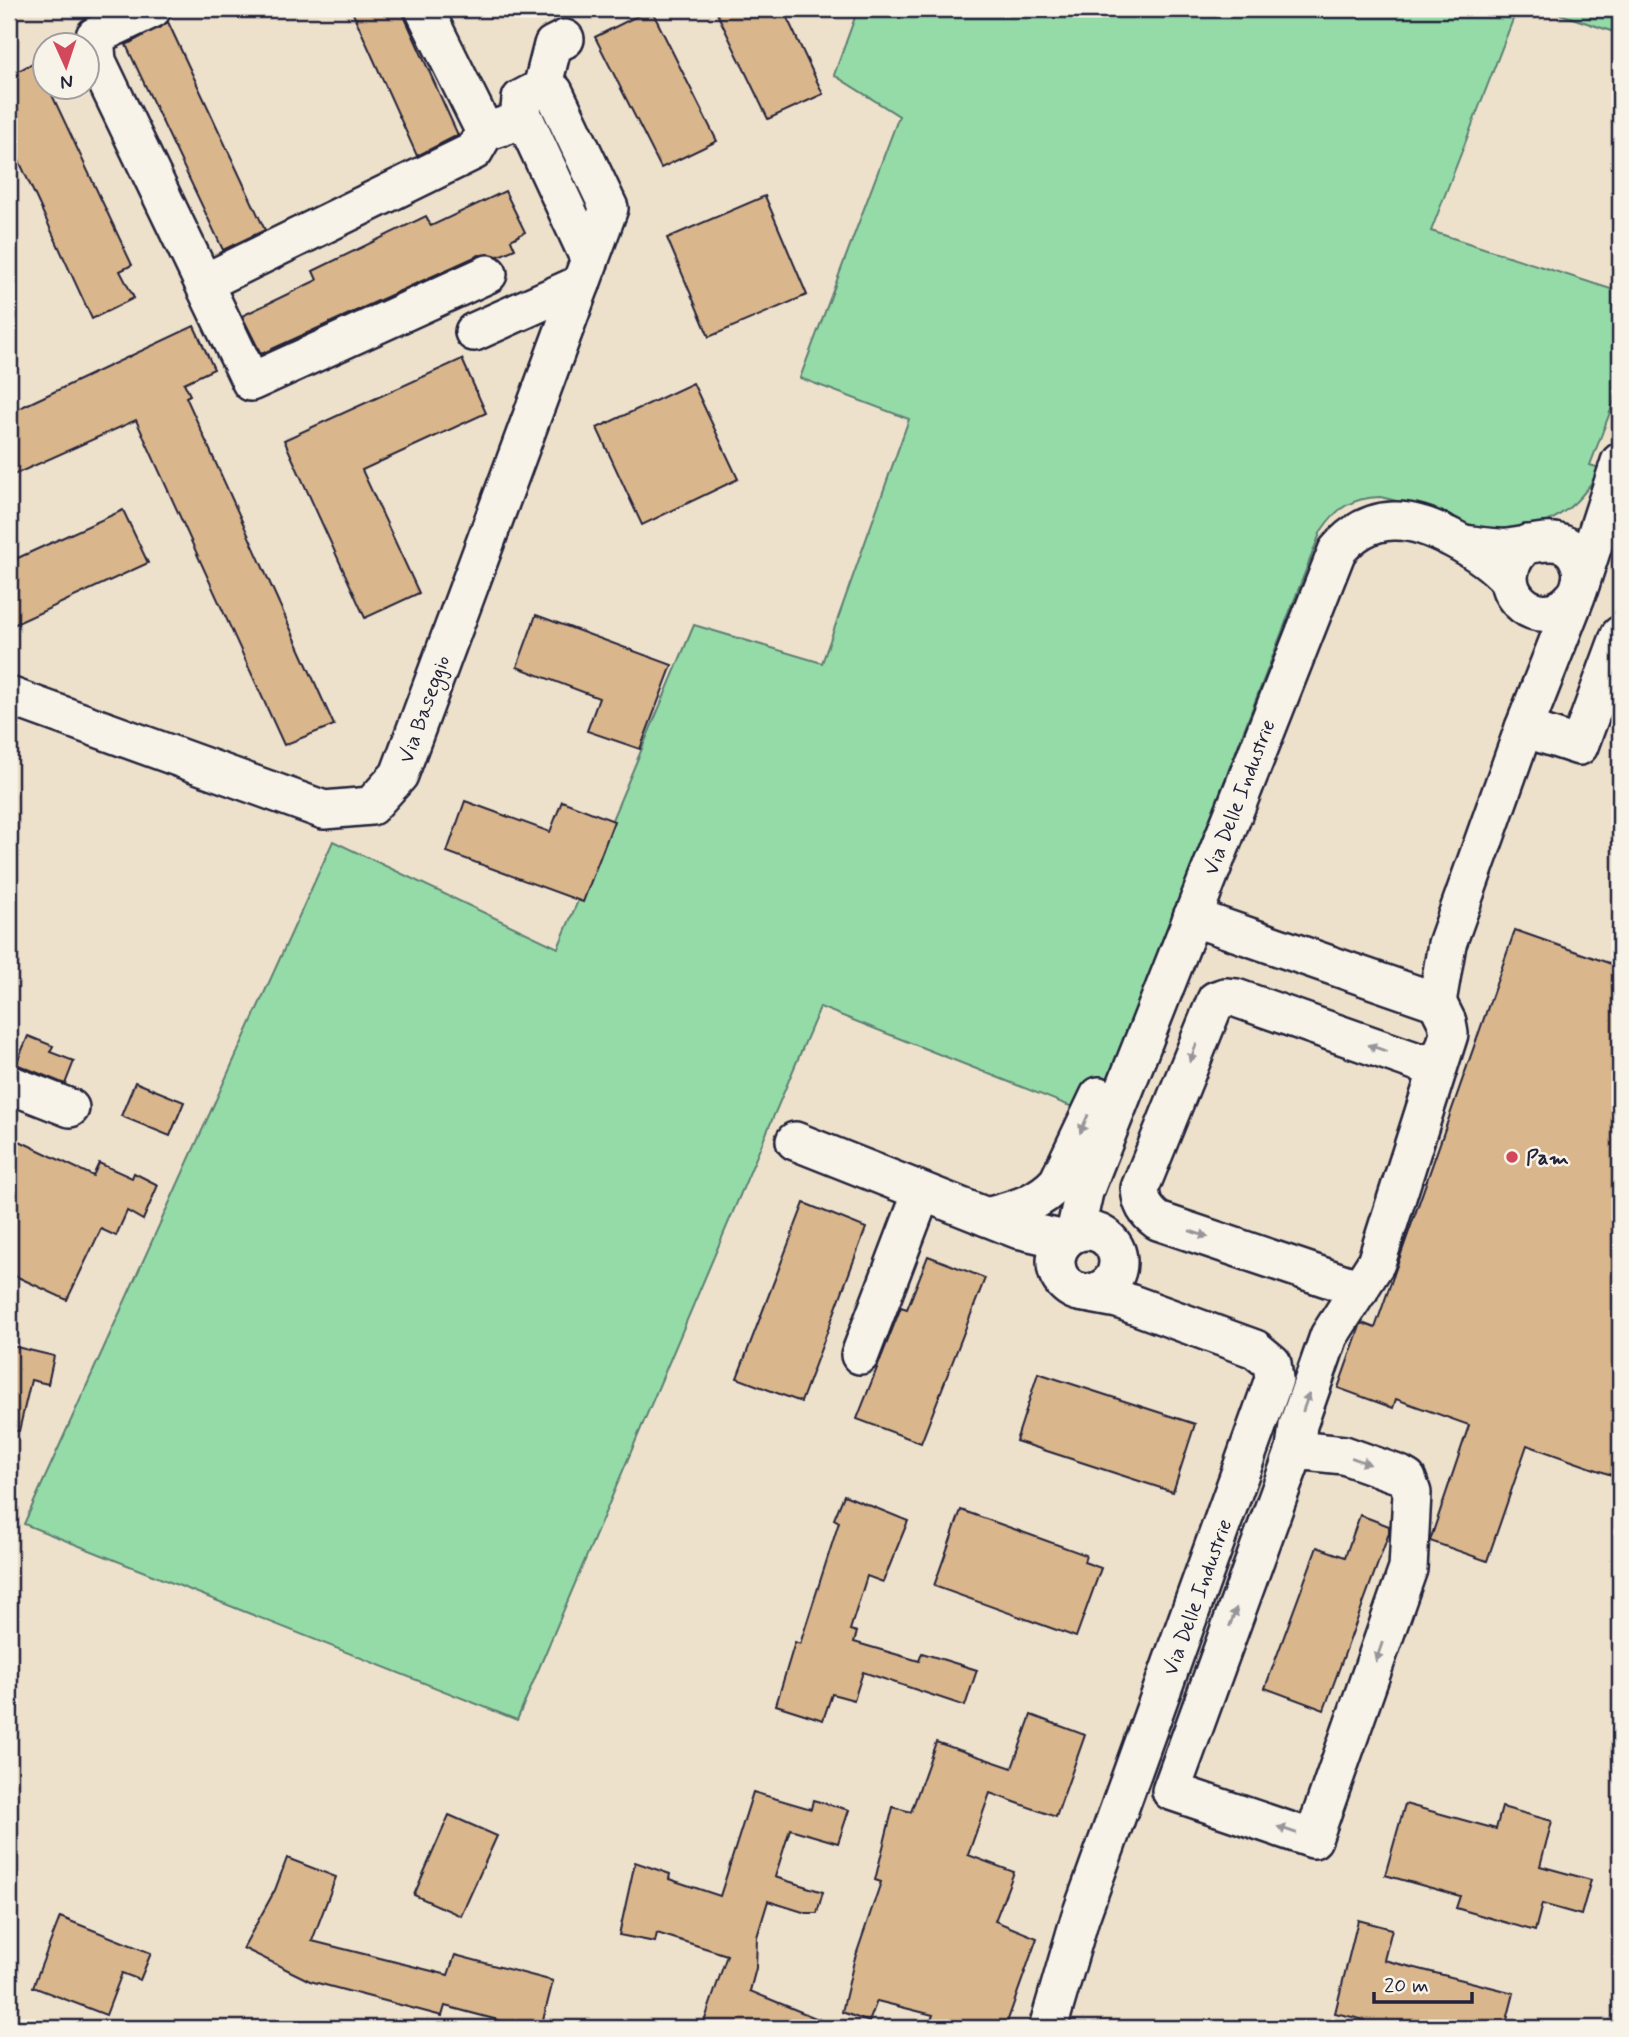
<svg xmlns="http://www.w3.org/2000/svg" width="1629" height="2037" viewBox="0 0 1629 2037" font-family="Mynerve,sans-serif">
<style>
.green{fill:#95dba8;stroke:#5c7e72;stroke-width:2}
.building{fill:#dab68c;stroke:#22223b;stroke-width:2}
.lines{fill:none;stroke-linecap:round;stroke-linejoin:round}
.minor-casing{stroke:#22223b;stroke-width:42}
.minor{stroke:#f7f3e8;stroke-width:37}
.oneway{fill:#97959a}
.poi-dot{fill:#d1495b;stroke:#f7f3e8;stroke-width:2.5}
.labels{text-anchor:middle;stroke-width:5;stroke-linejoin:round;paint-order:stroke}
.street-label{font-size:21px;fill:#22223b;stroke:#f7f3e8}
.poi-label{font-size:21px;font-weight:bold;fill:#22223b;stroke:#f7f3e8;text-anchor:start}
</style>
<rect width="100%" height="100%" fill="#eee1cc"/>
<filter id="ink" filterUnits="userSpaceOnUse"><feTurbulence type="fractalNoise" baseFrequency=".0143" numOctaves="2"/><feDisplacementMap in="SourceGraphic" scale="14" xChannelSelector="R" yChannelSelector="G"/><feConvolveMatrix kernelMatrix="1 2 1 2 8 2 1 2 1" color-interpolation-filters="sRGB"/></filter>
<g filter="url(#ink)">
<g class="green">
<path d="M858,9H1517L1431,231L1620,292V386L1590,465L1600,468C1580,508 1541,536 1495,531C1456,528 1419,504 1380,497C1352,498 1336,508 1321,531L1095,1116L820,1007L517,1720L24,1524L333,841L558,948L694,625L822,663L909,419L800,378L899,116L834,75Z"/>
<polygon points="1545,9 1620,9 1620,34"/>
</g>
<g class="building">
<polygon points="351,9 401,9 458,135 417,156"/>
<polygon points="651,9 717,141 661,168 595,37"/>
<polygon points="715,9 783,9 823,94 768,119"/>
<polygon points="168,22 265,230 223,250 126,45"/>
<polygon points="40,59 46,69 46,88 55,88 57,92 52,95 132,265 120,271 134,298 92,319 9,139 9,76"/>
<polygon points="505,191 525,232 511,240 515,249 499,256 479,255 261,354 242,316 317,280 313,271 426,216 431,226"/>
<polygon points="765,196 807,295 709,337 667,238"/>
<polygon points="194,326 214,369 184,383 190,395 186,397 334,725 284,745 136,420 9,477 9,413"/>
<polygon points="462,359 486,413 362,470 419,593 365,618 284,440"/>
<polygon points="693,383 738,479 642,525 597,428"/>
<polygon points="123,510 148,563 9,627 9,562"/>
<polygon points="536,615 672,665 640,749 587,731 599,698 517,667"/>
<polygon points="465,801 550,832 562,801 614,821 583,902 447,852"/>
<polygon points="1515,930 1620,967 1620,1478 1527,1445 1487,1561 1430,1541 1469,1425 1396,1399 1393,1408 1338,1388 1360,1326 1362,1323 1375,1328"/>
<polygon points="28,1036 53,1046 50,1052 74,1061 65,1084 16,1064"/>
<polygon points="135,1082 184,1102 170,1136 121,1116"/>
<polygon points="9,1136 93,1176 99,1163 132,1178 134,1173 158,1185 143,1220 127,1211 116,1236 101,1229 67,1300 9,1273"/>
<polygon points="804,1203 866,1228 801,1402 737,1378"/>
<polygon points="928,1256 985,1278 921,1443 857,1419 901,1307 907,1309"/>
<polygon points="12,1346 54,1356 48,1384 31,1380 19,1431 9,1430 9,1361"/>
<polygon points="1038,1373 1195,1424 1173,1492 1016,1441"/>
<polygon points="844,1495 908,1521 883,1582 867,1576 850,1630 857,1632 854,1642 919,1661 922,1653 977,1670 965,1706 863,1672 854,1700 832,1694 823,1720 776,1705 795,1642 800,1644 839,1522 834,1519"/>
<polygon points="961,1510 1086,1555 1084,1562 1101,1568 1076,1637 934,1586"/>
<polygon points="1360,1515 1389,1526 1389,1533 1324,1710 1265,1688 1317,1547 1345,1557"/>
<polygon points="1031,1715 1085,1735 1056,1817 990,1793 968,1855 1014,1872 995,1921 1037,1938 1005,2028 945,2028 930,2023 933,2015 877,2001 869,2022 842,2012 854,1961 881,1882 875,1880 893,1807 911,1812 936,1742 1012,1768"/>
<polygon points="753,1792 811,1809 813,1800 849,1810 838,1843 790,1829 775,1877 823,1892 817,1913 806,1913 768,1901 757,1937 756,1968 750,1991 840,2028 702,2028 727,1955 657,1933 655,1942 619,1935 635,1862 670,1874 669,1879 720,1896"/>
<polygon points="1405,1804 1496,1829 1502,1807 1552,1821 1540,1866 1591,1880 1581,1915 1542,1904 1535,1931 1456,1908 1460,1896 1385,1875"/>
<polygon points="449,1815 497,1836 461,1916 414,1895"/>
<polygon points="287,1858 336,1877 312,1941 448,1975 455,1955 553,1981 541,2028 528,2028 445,2006 442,2016 310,1981 243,1948 275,1890"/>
<polygon points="60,1917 151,1953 140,1980 122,1973 106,2015 33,1987"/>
<polygon points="1358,1920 1392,1929 1384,1960 1514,1993 1505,2028 1363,2028 1365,2020 1335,2013"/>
</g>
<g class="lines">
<defs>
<g id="minor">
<polyline points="152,9 95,36 97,61 251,382 488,274"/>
<polyline points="424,9 485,132 507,125"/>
<polyline points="542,88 553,45 565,39"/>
<polyline points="204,283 474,151 485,132"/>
<polyline points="474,332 581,284"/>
<path d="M1465,544C1479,546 1494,549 1508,548C1534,545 1571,528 1581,568C1583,578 1580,591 1573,598C1539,639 1479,584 1527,544"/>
<polyline points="1581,582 1620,462"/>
<path d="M9,696L324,810L371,806L399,775C469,586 540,397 609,208L554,92L542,88L521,99L520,109L590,260"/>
<polyline points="1524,728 1579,746 1620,635"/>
<polyline points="1192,917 1437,1002 1447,1022 1449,1034 1376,1263 1329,1336 1298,1425 1295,1450 1171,1791 1313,1839 1408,1569 1412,1493 1407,1479 1400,1475 1344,1455 1295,1450"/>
<polyline points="1437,1002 1447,944 1524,728 1576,596"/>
<polyline points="9,1084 70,1108"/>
<polyline points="795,1141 1017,1229 1065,1240"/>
<path d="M987,1217C1015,1209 1038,1204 1058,1182L1099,1096"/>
<circle cx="1087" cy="1262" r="31"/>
<path d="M1075,1233L1084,1192L1337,551C1352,533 1369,522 1393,521C1428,519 1486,554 1508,579"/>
<path d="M1360,1289L1158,1221C1146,1212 1141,1204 1140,1188L1216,1000L1225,997L1236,998L1418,1062H1429L1441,1056"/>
<polyline points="860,1355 922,1192"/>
<polyline points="1048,2028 1080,1918 1274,1379 1272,1363 1255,1349 1118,1299 1086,1293"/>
</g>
</defs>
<use href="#minor" class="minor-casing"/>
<use href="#minor" class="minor"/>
</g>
<defs><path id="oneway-solid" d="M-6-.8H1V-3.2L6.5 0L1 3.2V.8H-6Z" transform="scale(1.75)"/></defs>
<g class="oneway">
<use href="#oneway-solid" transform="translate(1377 1048) rotate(-161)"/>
<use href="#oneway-solid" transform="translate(1193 1053) rotate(111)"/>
<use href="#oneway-solid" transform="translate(1084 1124) rotate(114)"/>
<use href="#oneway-solid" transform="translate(1199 1234) rotate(19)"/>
<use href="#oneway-solid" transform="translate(1306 1402) rotate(-71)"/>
<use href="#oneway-solid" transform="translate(1361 1461) rotate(20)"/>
<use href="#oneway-solid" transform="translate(1233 1617) rotate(-70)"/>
<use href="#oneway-solid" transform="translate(1379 1652) rotate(109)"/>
<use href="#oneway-solid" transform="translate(1287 1830) rotate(-161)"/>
</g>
</g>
<circle class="poi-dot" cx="1512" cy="1157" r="7"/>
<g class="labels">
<g class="street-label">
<text transform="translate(424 709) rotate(-70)" y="7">Via Baseggio</text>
<text transform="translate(1239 797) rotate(-69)" y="7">Via Delle Industrie</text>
<text transform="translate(1197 1597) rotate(-70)" y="7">Via Delle Industrie</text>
</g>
<g class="poi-label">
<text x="1526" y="1164">Pam</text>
</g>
</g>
<rect width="1629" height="2037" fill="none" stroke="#f7f3e8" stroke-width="35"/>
<rect x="18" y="18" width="1594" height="2002" fill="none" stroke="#22223b" stroke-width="2.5" filter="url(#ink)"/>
<g transform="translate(66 66) rotate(177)"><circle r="33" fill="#f7f3e8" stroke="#a29fa3" stroke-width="2"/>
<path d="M0-5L12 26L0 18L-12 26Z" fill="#d1495b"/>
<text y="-10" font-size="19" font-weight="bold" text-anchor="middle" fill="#22223b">N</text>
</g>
<path d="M1374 1992v10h98v-10" fill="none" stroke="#22223b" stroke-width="3.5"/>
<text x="1384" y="1992" font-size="21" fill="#22223b" stroke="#f7f3e8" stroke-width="5" paint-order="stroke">20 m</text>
</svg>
